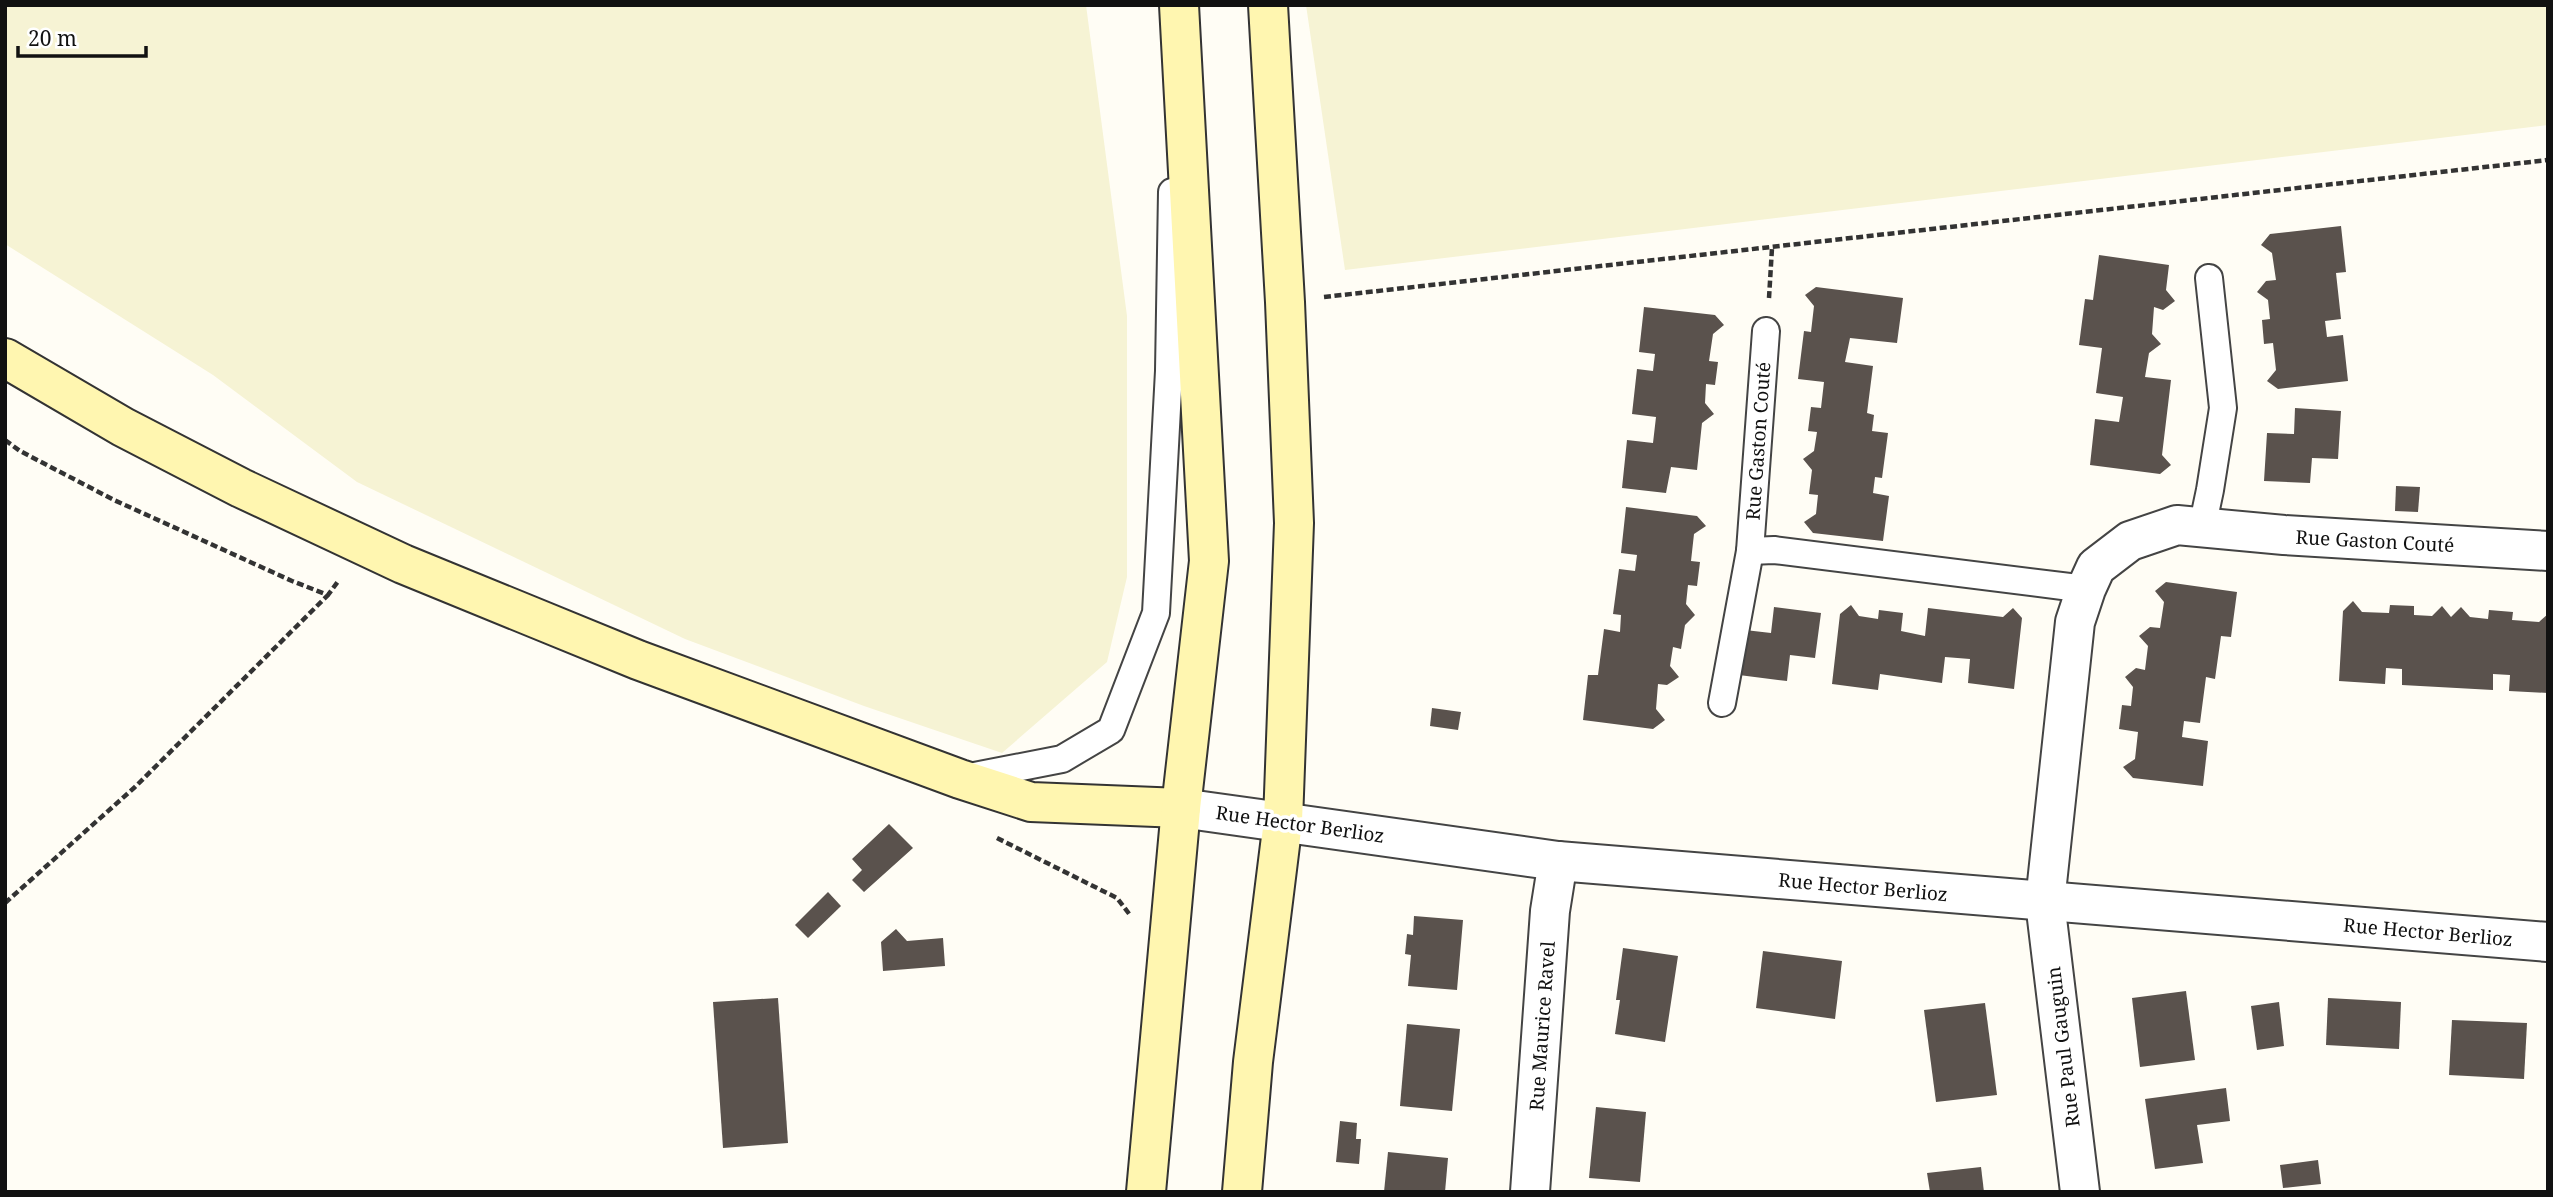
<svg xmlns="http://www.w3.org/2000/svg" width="2553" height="1197" viewBox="0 0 2553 1197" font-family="'Noto Serif',serif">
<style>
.farmland{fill:#f6f3d4}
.building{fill:#5a524d}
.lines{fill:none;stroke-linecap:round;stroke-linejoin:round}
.lane-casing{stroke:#444;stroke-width:30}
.street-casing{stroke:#444;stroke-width:42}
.secondary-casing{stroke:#333;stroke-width:42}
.path{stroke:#333;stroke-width:4.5;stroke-dasharray:7 3.5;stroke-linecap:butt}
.lane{stroke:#fff;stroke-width:26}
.street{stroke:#fff;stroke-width:38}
.secondary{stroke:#fff6b0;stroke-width:38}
.labels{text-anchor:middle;stroke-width:7;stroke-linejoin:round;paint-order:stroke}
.street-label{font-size:19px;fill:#111;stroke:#fff}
</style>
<rect width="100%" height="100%" fill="#fffdf5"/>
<g class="farmland">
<polygon points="5,5 1086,5 1127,316 1127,577 1107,662 1002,753 864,706 685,639 357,482 213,375 5,244"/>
<polygon points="1306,5 2548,5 2548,125 1345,270"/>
</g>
<g class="building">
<polygon points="2341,226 2346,272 2336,273 2341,319 2325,321 2327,337 2343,335 2348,381 2278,389 2267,381 2276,370 2273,343 2264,344 2262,320 2270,319 2268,300 2257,292 2266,281 2276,280 2272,253 2261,245 2270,234"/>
<polygon points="2099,255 2169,265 2166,290 2175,301 2163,310 2154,307 2152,334 2161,344 2149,353 2145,377 2171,380 2162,455 2171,465 2160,474 2090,465 2095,419 2119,422 2123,397 2096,393 2102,348 2079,345 2085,299 2093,300"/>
<polygon points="1816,287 1903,298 1897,343 1850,338 1845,362 1873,366 1867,413 1874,415 1872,431 1888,433 1882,478 1875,477 1873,493 1889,496 1883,541 1813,533 1804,522 1816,514 1818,495 1809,494 1812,470 1803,459 1814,451 1817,432 1808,431 1811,407 1821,408 1824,382 1798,379 1804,331 1811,332 1814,306 1805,295"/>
<polygon points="1644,307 1715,315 1724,325 1713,334 1709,361 1718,362 1715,385 1706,384 1705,403 1714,414 1702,423 1697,470 1671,467 1666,493 1622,488 1627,440 1653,443 1656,417 1632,414 1637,369 1653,371 1655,354 1639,352"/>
<polygon points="2295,408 2341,411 2338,459 2312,458 2310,483 2264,481 2267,433 2294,434"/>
<polygon points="2396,486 2420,487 2418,512 2395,511"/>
<polygon points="1626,507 1697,516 1706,526 1694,534 1691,561 1700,562 1697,586 1688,585 1686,604 1695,615 1685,625 1681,649 1673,647 1670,666 1679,677 1667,685 1658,684 1656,709 1665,720 1653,729 1583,720 1588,675 1598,675 1604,629 1620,632 1621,615 1613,614 1619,569 1635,571 1637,555 1621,553"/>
<polygon points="2166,582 2237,592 2231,637 2221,636 2215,679 2206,677 2200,723 2184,721 2182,737 2208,741 2203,786 2133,778 2123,767 2135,759 2138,732 2119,729 2122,705 2131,706 2133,687 2125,677 2136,668 2145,670 2148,646 2139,636 2150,627 2160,628 2164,602 2155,591"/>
<polygon points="2353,601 2362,612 2389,613 2390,605 2414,606 2414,615 2432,616 2442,606 2451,617 2461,607 2470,617 2488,619 2489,610 2513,612 2512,620 2539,622 2548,614 2548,693 2509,691 2510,675 2493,674 2493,690 2402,685 2402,669 2386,668 2385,684 2339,681 2343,611"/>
<polygon points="1851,605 1859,616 1878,619 1879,610 1903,613 1901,631 1925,636 1928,608 2003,617 2013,608 2022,618 2014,689 1968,683 1970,659 1945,657 1942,683 1880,674 1878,690 1832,684 1840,614"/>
<polygon points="1774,607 1821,613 1815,658 1790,655 1787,681 1739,675 1745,630 1771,633"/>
<polygon points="1432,708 1461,712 1458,730 1430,726"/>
<polygon points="889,824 913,848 864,892 852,880 862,870 852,859"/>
<polygon points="828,892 841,906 808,938 795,925"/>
<polygon points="1414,916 1463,920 1457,990 1408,986 1411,955 1405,954 1407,934 1413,935"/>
<polygon points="896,929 907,941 943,938 945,966 883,971 881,942"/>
<polygon points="1623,948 1678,956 1665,1042 1615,1034 1620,1000 1616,1000"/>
<polygon points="1763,951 1842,961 1835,1019 1756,1008"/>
<polygon points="2186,991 2195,1060 2140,1067 2132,998"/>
<polygon points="778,998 788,1143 723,1148 713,1002"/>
<polygon points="2328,998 2401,1002 2399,1049 2326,1045"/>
<polygon points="2279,1002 2284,1046 2257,1050 2251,1006"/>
<polygon points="1985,1003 1997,1095 1936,1102 1924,1010"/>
<polygon points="2452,1020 2527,1023 2524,1079 2449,1075"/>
<polygon points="1407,1024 1460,1029 1452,1111 1400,1106"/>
<polygon points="2226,1088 2230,1121 2197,1125 2203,1163 2155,1169 2145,1099"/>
<polygon points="1596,1107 1646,1112 1640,1182 1589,1178"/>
<polygon points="1340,1121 1357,1123 1356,1139 1361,1139 1359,1164 1336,1162"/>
<polygon points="1388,1152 1448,1158 1445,1192 1384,1192"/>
<polygon points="2318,1160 2321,1184 2283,1188 2280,1165"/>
<polygon points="1981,1167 1984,1192 1930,1192 1927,1173"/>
</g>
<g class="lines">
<defs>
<g id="lane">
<polyline points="2202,528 2210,490 2223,408 2209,278"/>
<polyline points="1750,551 1774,550 2086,589"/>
<polyline points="1722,703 1750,551 1766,331"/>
<polyline points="964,778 1062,759 1111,730 1156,613 1169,371 1172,192"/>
</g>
<g id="street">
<polyline points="1181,808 1558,861 2548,942"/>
<polyline points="1530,1192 1550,911 1558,861"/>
<polyline points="2080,1192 2045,902 2075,622 2086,589 2096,567 2130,541 2177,525 2284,535 2548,551"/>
</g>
<g id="secondary">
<polyline points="5,358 123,427 241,488 403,564 638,660 960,779 1031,802 1181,808"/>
<polyline points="1146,1192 1181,808 1209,561 1179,5"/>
<polyline points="1242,1192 1253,1062 1283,821 1294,523 1285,302 1268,5"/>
</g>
</defs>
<use href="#lane" class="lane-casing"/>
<use href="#street" class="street-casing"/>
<use href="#secondary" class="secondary-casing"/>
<g class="path">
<polyline points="1324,297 2548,160"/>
<polyline points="1769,298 1772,248"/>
<polyline points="5,440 20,451 114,500 292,581 328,595 339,580"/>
<polyline points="997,838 1117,898 1130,915"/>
<polyline points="5,903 135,787 328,595"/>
</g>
<use href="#lane" class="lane"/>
<use href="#street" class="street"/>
<use href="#secondary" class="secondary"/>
</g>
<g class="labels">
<g class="street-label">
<text transform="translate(1758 441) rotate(-86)" y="7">Rue Gaston Couté</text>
<text transform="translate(2375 541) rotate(3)" y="7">Rue Gaston Couté</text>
<text transform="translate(1300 824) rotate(8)" y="7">Rue Hector Berlioz</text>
<text transform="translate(1863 887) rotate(5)" y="7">Rue Hector Berlioz</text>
<text transform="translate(2428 932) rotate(5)" y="7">Rue Hector Berlioz</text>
<text transform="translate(1542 1026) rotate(-86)" y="7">Rue Maurice Ravel</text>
<text transform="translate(2063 1047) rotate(-97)" y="7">Rue Paul Gauguin</text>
</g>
</g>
<rect width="2553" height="1197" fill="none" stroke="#111111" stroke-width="14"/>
<path d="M18 46v10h128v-10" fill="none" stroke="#111111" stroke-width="3.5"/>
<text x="28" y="46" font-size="21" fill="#111111" stroke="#ffffff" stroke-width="5" paint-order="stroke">20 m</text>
</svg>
